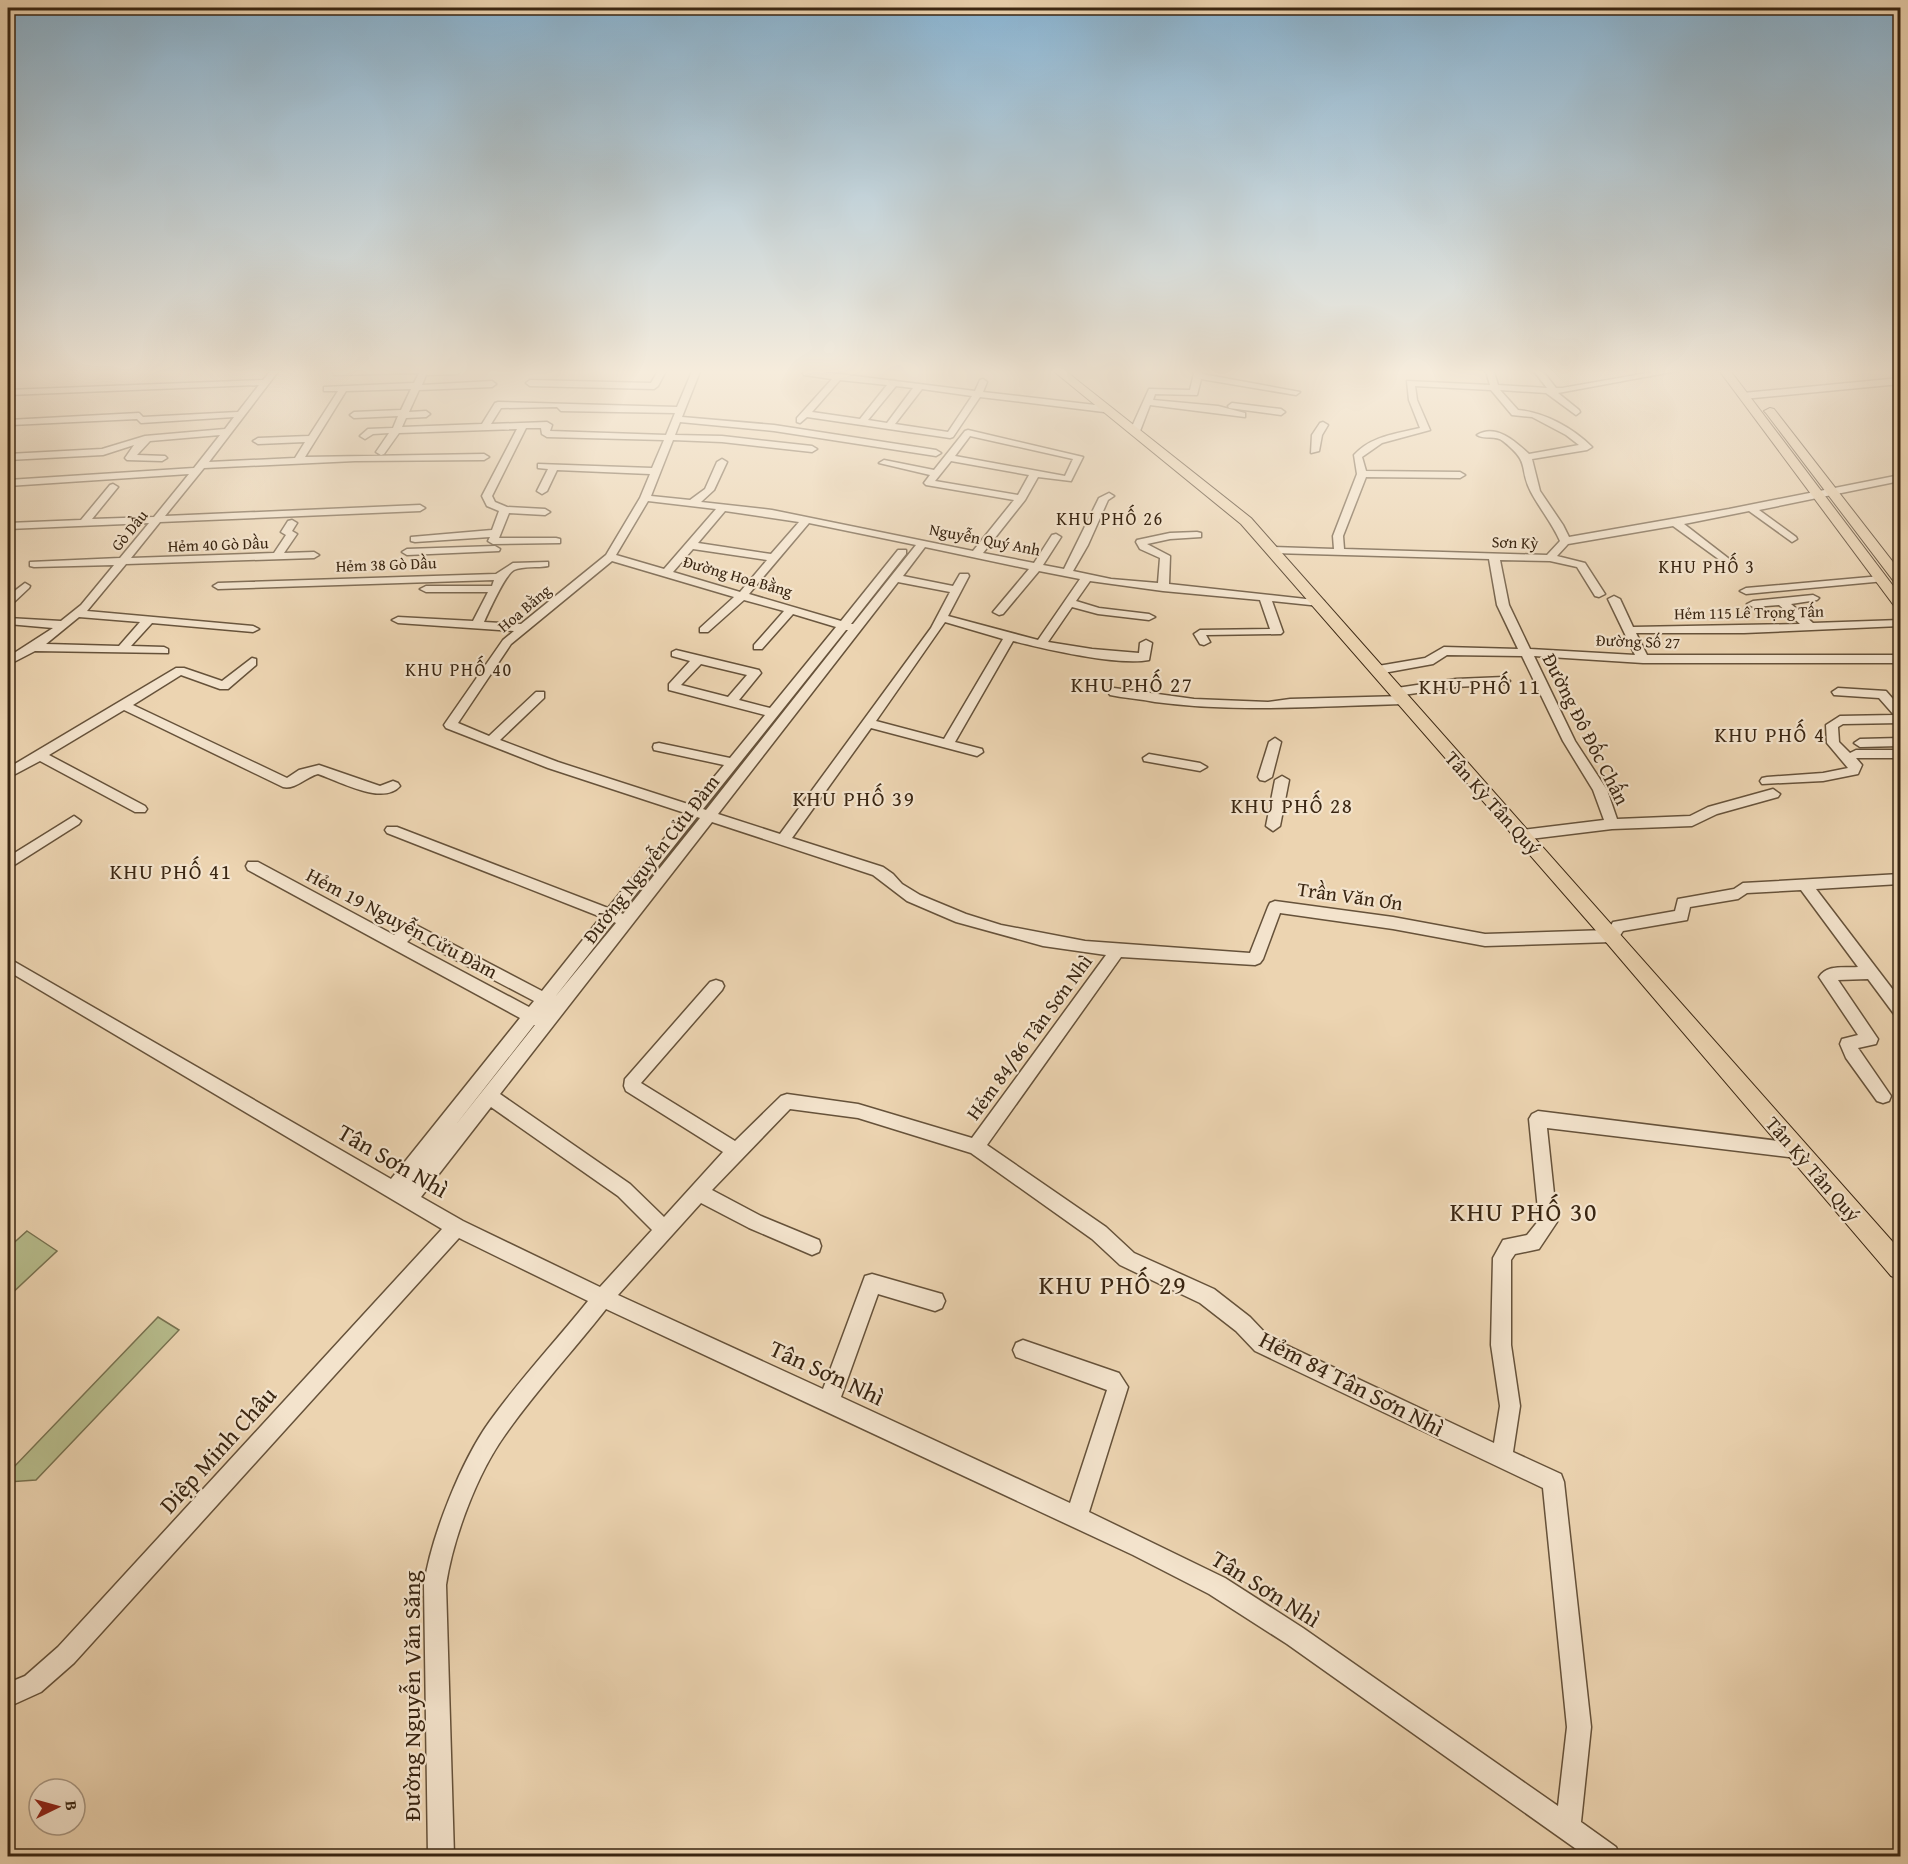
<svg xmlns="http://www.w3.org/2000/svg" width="1908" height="1864" viewBox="0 0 1908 1864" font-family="'Gentium Book Plus',serif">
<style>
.green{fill:#b7bd8d;stroke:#787250;stroke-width:1.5}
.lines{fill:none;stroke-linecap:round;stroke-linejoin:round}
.minor-casing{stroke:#66523a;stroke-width:3}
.major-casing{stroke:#3a2612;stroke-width:2}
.minor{fill:#f3e3cc;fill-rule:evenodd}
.major{fill:#ecd4b1;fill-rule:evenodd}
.labels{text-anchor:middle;stroke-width:4.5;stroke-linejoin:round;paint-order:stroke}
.far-street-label{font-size:16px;fill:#3a2612;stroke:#f3e3cc}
.far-neighbourhood-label{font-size:18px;letter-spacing:1.5px;fill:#3a2612;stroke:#f3e3cc}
.street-label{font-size:20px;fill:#3a2612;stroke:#f3e3cc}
.neighbourhood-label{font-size:21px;letter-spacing:1.5px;fill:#3a2612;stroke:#f3e3cc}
.near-street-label{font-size:24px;fill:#3a2612;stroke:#f3e3cc}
.near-neighbourhood-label{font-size:26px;letter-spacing:1.5px;fill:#3a2612;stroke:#f3e3cc}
</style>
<rect width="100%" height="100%" fill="#ecd4b1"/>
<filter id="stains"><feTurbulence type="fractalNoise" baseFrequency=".00333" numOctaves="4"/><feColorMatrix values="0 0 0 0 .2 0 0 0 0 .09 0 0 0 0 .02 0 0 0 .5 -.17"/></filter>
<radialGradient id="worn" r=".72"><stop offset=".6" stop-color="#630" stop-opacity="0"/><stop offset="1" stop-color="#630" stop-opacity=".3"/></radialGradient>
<g class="green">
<polygon points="27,1231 57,1251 8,1297 8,1248"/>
<polygon points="158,1317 179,1330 36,1480 8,1482 10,1471"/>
</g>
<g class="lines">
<defs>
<g id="minor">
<path d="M272,369H280L209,462L295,458L305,442L258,444L253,441L258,438L309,436L338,391H324V387L414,383L419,373L334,375V371L337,370L455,369L459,372L458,374L426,375L422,385L492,381L496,384L492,387L419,390L409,412L426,411L430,414L426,417L406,418L402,427L482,424L495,403L498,402L677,407L693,369H701L682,417L774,425L936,450L941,453L936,456L774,431L680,422L675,435L722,436L812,446L817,449L812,452L722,442L673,440L651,496L690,500L705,489L717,462L722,459L727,462L714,490L701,502L772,510L973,551L1014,500L926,485L924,483L930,475L879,463L884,460L934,470L965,431L968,430L1083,457L1071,481L1038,477L1025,500L983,553L1034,563L1052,535L1056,534L1061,537L1043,565L1064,569L1099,498L1109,493L1114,496L1108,500L1088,545L1073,571L1111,579L1158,583L1160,558L1140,549L1136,542L1137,540L1170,533L1197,532L1201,533V537L1170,539L1147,544L1170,556L1169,584L1324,601V605L1320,606L1272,601L1283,632L1281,634L1206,635L1210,642L1204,645L1200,644L1194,634L1200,630L1270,629L1260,600L1163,591L1090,581L1076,601L1099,608L1149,614L1155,617L1149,620L1098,614L1072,607L1048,642L1092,649L1139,653L1140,643L1146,640L1152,643L1149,660C1118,666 1044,649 1013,641L955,742L982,749L983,752L977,756L871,728L792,838L883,867L893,874L902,884L920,895L966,914L1001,925L1085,941L1250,953L1268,907L1270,903L1275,901L1393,917L1485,934L1608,930L1613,922L1675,911L1678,899L1734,889L1743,883L1900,874V884L1816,889L1900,999V1015L1894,1014L1868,979L1838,980L1878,1039L1876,1044L1858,1048L1891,1096L1889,1101L1883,1103L1877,1101L1846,1058L1840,1044L1842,1039L1858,1035L1819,977C1827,964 1844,968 1858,967L1801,890L1747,893L1738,899L1690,907L1687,920L1623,931L1617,940L1612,942L1485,946L1393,929L1280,913L1263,959L1260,963L1255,965L1121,957L987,1145L1106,1227L1134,1253L1214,1289L1250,1317L1269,1337L1494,1443L1500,1406L1491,1345L1493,1258L1503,1240L1527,1235L1539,1220L1529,1119L1532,1114L1538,1111L1803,1144L1806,1150L1803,1156L1797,1158L1547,1128L1557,1222L1539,1249L1515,1254L1511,1260V1345L1520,1406L1513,1452L1561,1474L1564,1482L1591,1727L1581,1822L1616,1847L1620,1856H1586L1287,1644L1209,1594L1133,1555L606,1309C573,1351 535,1392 505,1435C477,1474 453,1538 446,1585L454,1856H428L424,1585C431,1537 461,1461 490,1421C520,1379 556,1341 588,1301L459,1238L74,1663L41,1692L8,1707V1683L25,1676L58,1647L442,1229L8,971V958L391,1179L520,1018L248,870L246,866L248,862H258L394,935L406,925H416L542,991L601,917L387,833L385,830L387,827H397L608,908L685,813L548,768L446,728L444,725L446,722L503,640L514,631L398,623L392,620L398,617L473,621L488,592H426L420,589L426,586H492L494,580L218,589L213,586L218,583L496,574L513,563L548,562V566C538,568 523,566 514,570C505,575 490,609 484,622L521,624L606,555L640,498L650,474L557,470L547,491L542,494L537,491L548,469L538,468V464L652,468L664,440L547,437L542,434L541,428H526L492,496L495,502L507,507L545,509L550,512L545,515L509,513L499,538H556L560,539V543L493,544L488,541L490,537L415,542L411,541V537L492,530L499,511L487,506L482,496L517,429L399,433L384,454L381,455L376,452L389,433L373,434L365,439L360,436L368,429L393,428L398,416L354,418L350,415L354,412L401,410L411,389L346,391L305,457L484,454L489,457L484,460L355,461L204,468L165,516L420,505L425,508L420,511L160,522L131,558L274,553L286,535L281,532L288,521L292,520L297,523L292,531L297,534L284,553L314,552L319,555L314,558L126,564L87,611L253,626L259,629L253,632L152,623L131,646L164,647L168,649V653L35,651L8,665V657L53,628L8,624V618L61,621L81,605L114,565L34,567L30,566V562L120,558L149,523L8,529V523L81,520L110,485L113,484L118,487L92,519L154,517L189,474L8,486V480L194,468L220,435L150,441L137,455L165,456L167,458L162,461L127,460L125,458L134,445L103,455L8,460V454L102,449L145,436L225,429L234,417L141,423L137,419L11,425L8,424V420L139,413L143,417L238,412L259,385L8,395V390L263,380ZM557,407L561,411L675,413L666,435L550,431L552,425L547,422L491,424L501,408ZM970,436L1073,459L1065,476L955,456ZM951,461L1029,475L1018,495L935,481ZM648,501L716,509L664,569L616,555ZM725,511L799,522L771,554L698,543ZM809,523L916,545L853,624H851L906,554V550H898L841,621L749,594ZM925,547L1029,569L993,612L999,615L1003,614L1039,571L1080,579L1038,640L948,616L969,576L968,574H960L953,586L903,576ZM693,549L767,560L740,592L673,572ZM612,561L734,597L700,628V632H708L744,600L784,611L754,645V649H762L793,614L836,627L770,708L739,700L761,673L759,670L676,650L672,652V656L690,661L669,684V690L765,715L730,758L659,743L654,744L653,747L654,750L724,765L691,805L558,762L500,740L544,698V692H536L489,736L458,723L511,644ZM898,582L950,592L931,628L780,834L718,814ZM79,617L140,622L119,646L46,644ZM945,622L1003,639L944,739L876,721ZM846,630H848L706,810L703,809ZM701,664L747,675L728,697L681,685ZM697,817L700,818L623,914L621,913ZM712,822L873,875L907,901L956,922L1043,946L1106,955L972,1138L858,1104L787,1094L781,1096L735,1141L641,1083L722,990L724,986L722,982L716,980L710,982L625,1079L624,1086L626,1091L723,1152L664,1217L630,1184L500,1094ZM614,922L616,923L555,997ZM412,937L534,1001L529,1007L407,942ZM534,1025H535L454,1127ZM491,1107L618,1196L652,1230L600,1287L463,1221L421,1197ZM790,1109L858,1118L971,1153L1092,1239L1120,1265L1200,1303L1236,1331L1255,1351L1543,1488L1567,1727L1558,1806L1303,1628L1225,1578L1089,1512L1128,1387L1119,1373L1023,1340L1016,1343L1013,1350L1016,1357L1107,1390L1070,1503L841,1397L878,1294L935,1311L942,1308L945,1301L942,1294L872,1274L865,1276L823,1389L618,1295L701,1203L749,1228L812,1255L819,1252L821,1246L819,1240L761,1216L712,1190Z"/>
<polygon points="659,369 667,369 658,386 654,389 530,386 526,383 530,380 651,383"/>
<polygon points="1195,369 1203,369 1202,374 1300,392 1296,395 1201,379 1197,395 1155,394 1153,400 1218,406 1245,413 1245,417 1150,405 1140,431 1132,433 1130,431 1149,389 1190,390"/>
<path d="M1485,369H1493L1498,385L1547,388L1532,369H1541L1556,388H1562L1670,369H1688L1558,393L1579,410L1580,412L1576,415L1546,393L1500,390L1518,410C1544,412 1573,428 1592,447L1587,450L1532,459L1540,491L1563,525L1569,537L1729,509L1900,475V481L1759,510L1796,537L1797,539L1792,542L1749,511L1684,524L1728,558V562L1724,563L1673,526L1568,544L1557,556L1585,563L1605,594L1599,597L1595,596L1577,567L1550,561L1500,560L1509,605L1530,649L1635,655L1608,599L1614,596L1620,599L1633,627L1800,624L1779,605L1753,607L1747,604L1753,601L1813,595L1819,598L1817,600L1791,604L1813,623L1900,620V626L1744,633H1636L1647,655H1900V663H1643L1534,656L1575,741L1607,790L1617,819L1690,816L1708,807L1773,789L1780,794L1778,797L1717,814L1692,826L1612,829L1522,840L1517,838L1515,835L1522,830L1604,820L1593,790L1563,741L1522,656L1447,655L1433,664L1378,674L1372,670L1378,666L1425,658L1444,647L1518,649L1497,605L1489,559L1273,553L1268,550L1273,547L1334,549L1333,536L1357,474L1354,455C1371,436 1396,434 1420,428L1409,400L1407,381L1490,385ZM1415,386L1491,390L1512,415L1532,417L1566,435L1579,445L1529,454C1516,442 1496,423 1477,435C1485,440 1496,435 1503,441C1532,464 1518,467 1531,492C1540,509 1552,523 1560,541L1547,555L1344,549L1343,536L1366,477L1460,478L1465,475L1460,472L1366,471L1362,457L1382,443L1430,430L1417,400Z"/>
<path d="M807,370L975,391L980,380L983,379L987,382L983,392L1104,406L1108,409L1104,412L980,397L953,437L950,438L807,417L800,423L797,422V418L832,379L804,375L803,373ZM840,380L887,385L860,419L812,412ZM896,386L913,388L887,423L868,420ZM922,389L972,396L948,432L895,424Z"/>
<polygon points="1900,378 1900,384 1743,399 1739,396 1743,393"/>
<polygon points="1232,403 1281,409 1285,412 1281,415 1229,408 1228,406"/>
<polygon points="1323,422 1328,425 1322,435 1319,451 1311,453 1312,435 1320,423"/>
<polygon points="495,546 500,549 499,551 407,555 402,552 407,549"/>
<polygon points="1881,576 1886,579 1885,581 1746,594 1740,591 1746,588"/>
<polygon points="25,583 30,586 29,588 12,604 8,605 8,596"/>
<path d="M252,658L256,659V665L228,689H220L181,675L133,705L287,778L299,770L319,765L380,786L393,781L398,783L400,786C383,806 339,781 318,774C306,777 295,790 283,787L124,710L49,755L145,806L147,809L145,812H135L40,761L8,778V768L176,668H184L222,681Z"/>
<polygon points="1504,677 1510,681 1508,684 1456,687 1397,696 1391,692 1397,688 1456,679"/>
<path d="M1114,688L1194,699L1268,702L1290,699L1404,696L1410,700L1404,704C1320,706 1239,713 1155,702C1140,699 1124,698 1110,695L1108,692Z"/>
<polygon points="1838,688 1886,691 1900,707 1900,723 1843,724 1838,727 1839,742 1850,753 1856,750 1900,750 1900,758 1856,758 1862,765 1858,774 1823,781 1762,784 1760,781 1762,778 1767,777 1823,773 1848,768 1827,743 1826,725 1840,716 1894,715 1879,698 1834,695 1832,692"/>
<polygon points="1275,738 1281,742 1272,777 1265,781 1260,780 1258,777 1269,742"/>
<polygon points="1900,738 1900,746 1860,747 1854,743 1860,739"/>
<polygon points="1149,754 1200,763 1207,767 1200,771 1144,761 1143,758"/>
<polygon points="1282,776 1289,780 1280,826 1273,831 1266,826 1275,780"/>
<polygon points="74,816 81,821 79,824 8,869 8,857"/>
</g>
<g id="major">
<polygon points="1051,369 1063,369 1251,518 1900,1250 1900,1280 1891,1276 1605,941 1241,524"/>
<polygon points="1718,369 1729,369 1900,595 1900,608 1895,607"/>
<polygon points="1770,408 1774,409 1900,571 1900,584 1895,583 1766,413 1764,411"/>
</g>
</defs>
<use href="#minor" class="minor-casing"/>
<use href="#major" class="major-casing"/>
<use href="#minor" class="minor"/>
<use href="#major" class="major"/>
</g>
<linearGradient id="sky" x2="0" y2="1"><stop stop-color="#89b5d4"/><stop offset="0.59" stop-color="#f6ecdc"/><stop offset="1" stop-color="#f6ecdc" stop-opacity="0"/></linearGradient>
<rect width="1908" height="630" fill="url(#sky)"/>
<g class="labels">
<g class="far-street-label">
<text transform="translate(129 530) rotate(-51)" y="6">Gò Dầu</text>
<text transform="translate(985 539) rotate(11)" y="6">Nguyễn Quý Anh</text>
<text transform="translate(1515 542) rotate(2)" y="6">Sơn Kỳ</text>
<text transform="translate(218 544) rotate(-2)" y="6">Hẻm 40 Gò Dầu</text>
<text transform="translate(386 564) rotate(-2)" y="6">Hẻm 38 Gò Dầu</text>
<text transform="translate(738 576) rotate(16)" y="6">Đường Hoa Bằng</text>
<text transform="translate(524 608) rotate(-40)" y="6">Hoa Bằng</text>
<text transform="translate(1749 612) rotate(-1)" y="6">Hẻm 115 Lê Trọng Tấn</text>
<text transform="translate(1638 641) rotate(2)" y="6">Đường Số 27</text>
</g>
<g class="far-neighbourhood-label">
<text x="1110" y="525">KHU PHỐ 26</text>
<text x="1707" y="573">KHU PHỐ 3</text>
<text x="459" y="676">KHU PHỐ 40</text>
</g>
<g class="street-label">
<text transform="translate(1586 729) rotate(63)" y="7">Đường Đô Đốc Chấn</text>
<text transform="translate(1493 803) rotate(48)" y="7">Tân Kỳ Tân Quý</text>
<text transform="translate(651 859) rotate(-52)" y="7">Đường Nguyễn Cửu Đàm</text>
<text transform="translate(1350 896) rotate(8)" y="7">Trần Văn Ơn</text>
<text transform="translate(402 923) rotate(28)" y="7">Hẻm 19 Nguyễn Cửu Đàm</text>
<text transform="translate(1029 1037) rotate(-54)" y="7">Hẻm 84/86 Tân Sơn Nhì</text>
<text transform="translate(1813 1169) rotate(49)" y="7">Tân Kỳ Tân Quý</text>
</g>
<g class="neighbourhood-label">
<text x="1132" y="692">KHU PHỐ 27</text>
<text x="1480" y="694">KHU PHỐ 11</text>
<text x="1770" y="742">KHU PHỐ 4</text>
<text x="854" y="806">KHU PHỐ 39</text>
<text x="1292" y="813">KHU PHỐ 28</text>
<text x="171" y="879">KHU PHỐ 41</text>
</g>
<g class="near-street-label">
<text transform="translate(393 1161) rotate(30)" y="8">Tân Sơn Nhì</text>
<text transform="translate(827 1373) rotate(25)" y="8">Tân Sơn Nhì</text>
<text transform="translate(1352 1384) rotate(27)" y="8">Hẻm 84 Tân Sơn Nhì</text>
<text transform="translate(218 1450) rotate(-48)" y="8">Diệp Minh Châu</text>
<text transform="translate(1266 1589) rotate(32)" y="8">Tân Sơn Nhì</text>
<text transform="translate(412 1696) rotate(-90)" y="8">Đường Nguyễn Văn Săng</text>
</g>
<g class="near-neighbourhood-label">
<text x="1524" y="1221">KHU PHỐ 30</text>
<text x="1113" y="1294">KHU PHỐ 29</text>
</g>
</g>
<rect width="1908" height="1864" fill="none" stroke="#ecd4b1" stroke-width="30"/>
<rect x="9" y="9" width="1890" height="1846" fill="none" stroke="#3a2612" stroke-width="3"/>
<rect x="15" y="15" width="1878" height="1834" fill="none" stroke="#3a2612" stroke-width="1.5"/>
<g transform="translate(57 1807) rotate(85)"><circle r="28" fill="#f3e3cc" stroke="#a99782" stroke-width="1.5"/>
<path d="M0-4.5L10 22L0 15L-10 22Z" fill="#8f2418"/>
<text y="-9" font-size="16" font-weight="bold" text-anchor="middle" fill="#3a2612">B</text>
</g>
<rect width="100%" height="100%" filter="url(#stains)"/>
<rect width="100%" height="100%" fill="url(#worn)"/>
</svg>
